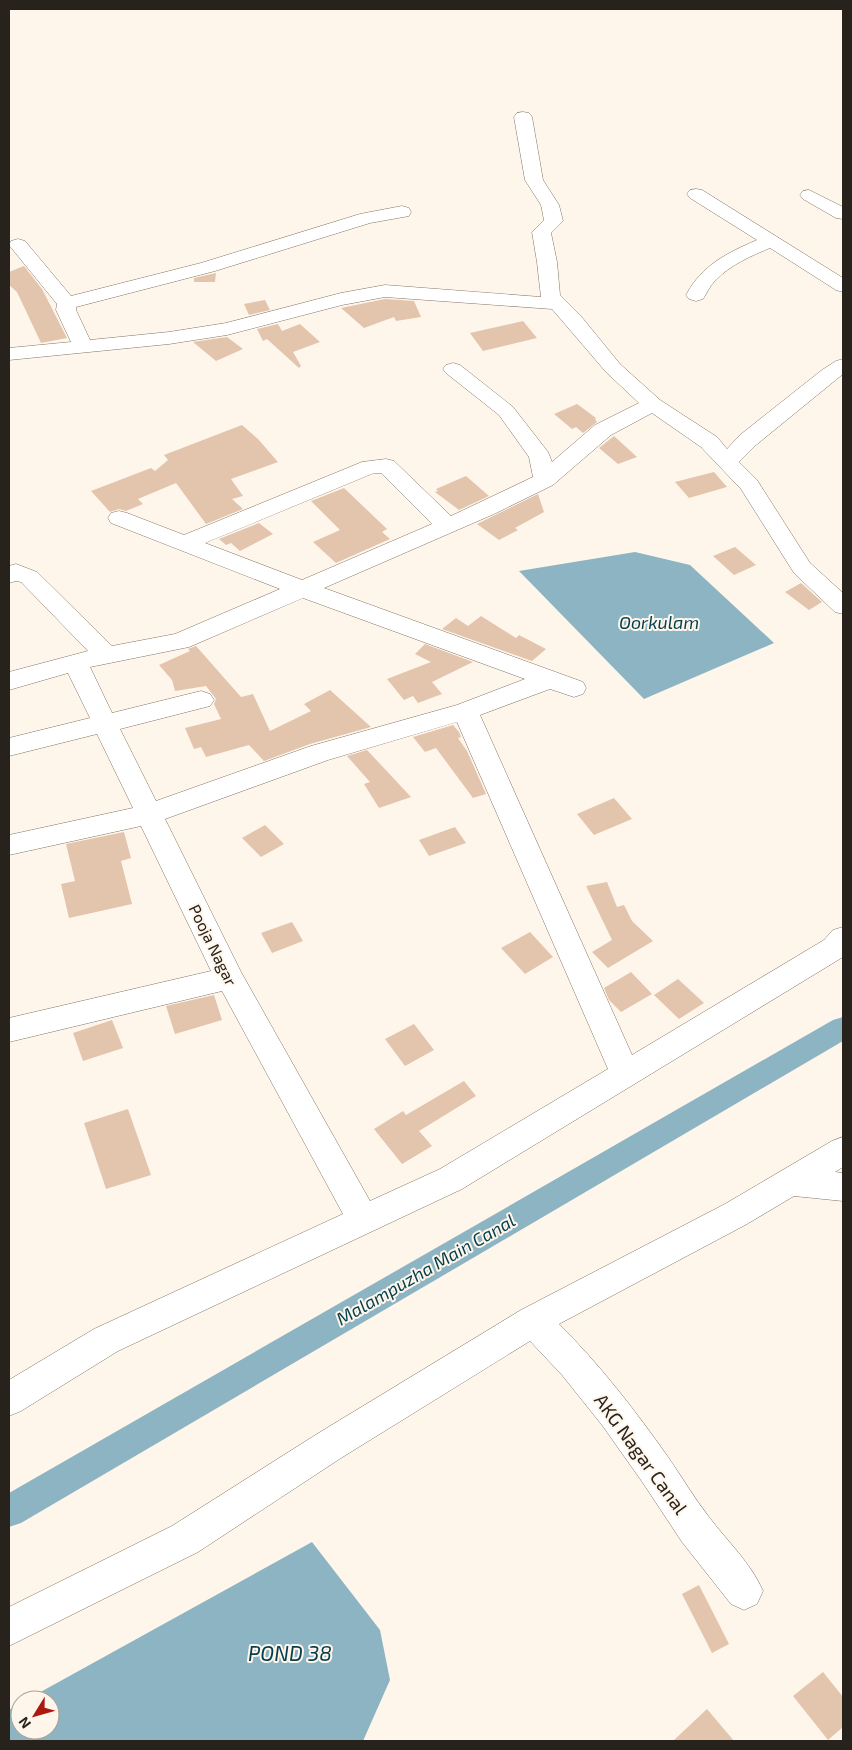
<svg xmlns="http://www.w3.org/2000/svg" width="852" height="1750" viewBox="0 0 852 1750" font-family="'Exo 2',sans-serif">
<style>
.water{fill:#8db4c3}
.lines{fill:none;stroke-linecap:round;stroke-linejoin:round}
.canal{fill:#8db4c3;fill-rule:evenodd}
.building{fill:#e3c4ad}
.minor-casing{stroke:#827465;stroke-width:1}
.minor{fill:#fff;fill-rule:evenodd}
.labels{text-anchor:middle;stroke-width:4;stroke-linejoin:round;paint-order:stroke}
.street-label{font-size:16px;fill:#28221c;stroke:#fff6eb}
.water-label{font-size:18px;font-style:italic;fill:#033e4f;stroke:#fff6eb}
.near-street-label{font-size:19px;fill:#28221c;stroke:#fff6eb}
.near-water-label{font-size:21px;font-style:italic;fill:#033e4f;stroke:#fff6eb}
</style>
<rect width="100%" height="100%" fill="#fff6eb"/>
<g class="water">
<polygon points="635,552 690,565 774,643 644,699 519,571"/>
<polygon points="312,1542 380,1630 390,1680 363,1741 9,1741 9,1710 20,1703 20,1730 50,1730 50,1700 26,1700"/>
</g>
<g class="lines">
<polygon class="canal" points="843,1017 843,1041 21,1523 9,1527 9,1493 833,1020"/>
</g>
<g class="building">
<polygon points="24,266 42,289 67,338 41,343 17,292 9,285 9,272"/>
<polygon points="216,273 215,282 194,282 194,278"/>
<polygon points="385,299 414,301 421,317 396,321 394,317 364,328 341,308"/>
<polygon points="265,300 270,310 249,315 244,304"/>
<polygon points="523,321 537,338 483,351 470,333"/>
<polygon points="278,324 282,331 300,324 320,342 293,352 301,366 299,368 267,339 263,341 257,329"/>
<polygon points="227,337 243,349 216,361 193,342"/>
<polygon points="577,404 596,418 595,419 597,422 583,433 576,427 572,429 554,414"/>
<polygon points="242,425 258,439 278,462 231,479 243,496 232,499 243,509 206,524 176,483 138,499 143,504 126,511 119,509 110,512 91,491 151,468 155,471 168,460 164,455"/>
<polygon points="614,436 637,457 618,464 599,448"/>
<polygon points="714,472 727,487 689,498 675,482"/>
<polygon points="466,476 489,496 459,510 435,492 438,491 436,489"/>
<polygon points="344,488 387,529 382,532 390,539 336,563 313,542 340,530 311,501"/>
<polygon points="538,494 544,512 515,528 518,530 499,540 477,524"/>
<polygon points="259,523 273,534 240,551 231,543 226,545 219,539"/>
<polygon points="735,547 756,565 734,575 713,556"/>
<polygon points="801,583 822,602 809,610 785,592"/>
<polygon points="481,616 516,638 519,635 546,649 532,661 442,629 456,618 468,626"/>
<polygon points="425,644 473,662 432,682 442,694 418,703 413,696 404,700 387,679 431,662 415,654"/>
<polygon points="196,646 241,697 253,694 270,731 311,711 304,704 330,690 371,727 310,744 264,761 249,745 206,757 201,747 194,749 185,728 221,719 214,704 216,699 206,686 175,691 172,680 159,665 190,651 188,649"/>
<polygon points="453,725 459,732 461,737 458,738 467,751 486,794 473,798 436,748 425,752 413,737"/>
<polygon points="367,750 411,797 379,808 364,784 370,782 347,756"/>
<polygon points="614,798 632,819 594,835 577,814"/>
<polygon points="265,825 284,844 261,857 242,838"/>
<polygon points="455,827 466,843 429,856 419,840"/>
<polygon points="124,832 131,858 121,861 132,904 69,918 61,884 75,881 66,844"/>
<polygon points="607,882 617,907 624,905 632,921 653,941 608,968 592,952 612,940 586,886"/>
<polygon points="292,922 303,941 272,953 261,933"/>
<polygon points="530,932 553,957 525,974 501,948"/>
<polygon points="631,972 652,994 621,1012 609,1000 604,988"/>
<polygon points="678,979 704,1003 679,1019 654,995"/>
<polygon points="214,995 222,1020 175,1034 166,1006"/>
<polygon points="112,1020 123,1048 83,1061 73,1033"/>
<polygon points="414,1024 434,1050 405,1066 385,1039"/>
<polygon points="464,1081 476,1096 419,1131 432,1146 402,1164 374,1129 403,1111 406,1115"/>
<polygon points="128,1109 151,1175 106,1189 84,1123"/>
<polygon points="699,1585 729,1644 712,1653 682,1594"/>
<polygon points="823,1672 843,1697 843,1727 828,1740 793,1696"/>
<polygon points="707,1709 734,1741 673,1741"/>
</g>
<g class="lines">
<defs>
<g id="minor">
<path d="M523,112L529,113L532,117L543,180L559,205L563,221L551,233L557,262L560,295L580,315L620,364L660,400L717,437L727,449L740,435L822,370L836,361L843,359V374L756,445L739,462L757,480L810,563L843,593V614L835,612L794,573L741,489L701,447L652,413L611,435L553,485L494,514L324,588L583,682L586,688L583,694L574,697L550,689L480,715L632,1055L824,940L833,930L843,927V957L462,1189L118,1351L21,1411L9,1416V1380L94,1329L343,1214L222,991L9,1042V1018L211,971L141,826L9,855V835L133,808L97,734L9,756V738L90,718L68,673L9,690V672L88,651L21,582L16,581L9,583V566L16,564L37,572L112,646L175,634L280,589L111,523L108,518L111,513L119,511L127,513L184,535L362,462L386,459L394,461L451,516L533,477L529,457L499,415L446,373L443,369L446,365L453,363L460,365L513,407L548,452L552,462L595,425L639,403L606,372L552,309L385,297L342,305L227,335L169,344L9,360V348L71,342L56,310L57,304L9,245L11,241L18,239L25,241L71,296L201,263L360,214L402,206L409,208L411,212L409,216L370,223L215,271L76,307V310L90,340L169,332L226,323L341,293L385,285L541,297L537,262L532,232L544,220L541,205L525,180L514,117L517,113ZM374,473H381L432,524L302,580L205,543ZM303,598L525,679L457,705L311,746L156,801L120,729L210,706L214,700L210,694L201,691L112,713L90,667L189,647ZM457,722L608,1069L440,1169L370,1201L241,972L165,819L328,760Z"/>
<path d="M696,189L702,190L843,278V292L836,290L770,248C751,256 730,265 716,280C710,285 707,293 703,299L696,301L689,299L686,295C702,265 727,253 757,240L690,198L687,194L690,190Z"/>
<polygon points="809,190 843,207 843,219 836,218 803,199 800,195 803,191"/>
<path d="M843,1137V1167L835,1172L843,1173V1201L794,1196L747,1224L559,1324C600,1365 635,1410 668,1457C682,1477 694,1498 709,1517C727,1541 751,1563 763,1591L757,1604L744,1610L731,1604L682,1542L643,1483L602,1425L562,1375L530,1341L341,1458L198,1552L9,1646V1607L172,1526L317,1434L521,1310L725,1204L832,1141Z"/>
</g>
</defs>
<use href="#minor" class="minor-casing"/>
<use href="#minor" class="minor"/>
</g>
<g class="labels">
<g class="street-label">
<text transform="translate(213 945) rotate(64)" y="6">Pooja Nagar</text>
</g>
<g class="water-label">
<text x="659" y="629">Oorkulam</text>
<text transform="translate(426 1270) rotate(-30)" y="6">Malampuzha Main Canal</text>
</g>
<g class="near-street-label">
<text transform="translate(641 1454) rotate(54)" y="7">AKG Nagar Canal</text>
</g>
<g class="near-water-label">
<text x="290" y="1661">POND 38</text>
</g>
</g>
<rect width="852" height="1750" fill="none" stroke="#28221c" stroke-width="20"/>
<g transform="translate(35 1715) rotate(233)"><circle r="24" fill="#fff6eb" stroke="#a9a198"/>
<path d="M0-4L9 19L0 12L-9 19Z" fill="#aa1811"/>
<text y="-8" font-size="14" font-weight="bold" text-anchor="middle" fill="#28221c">N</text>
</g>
</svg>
